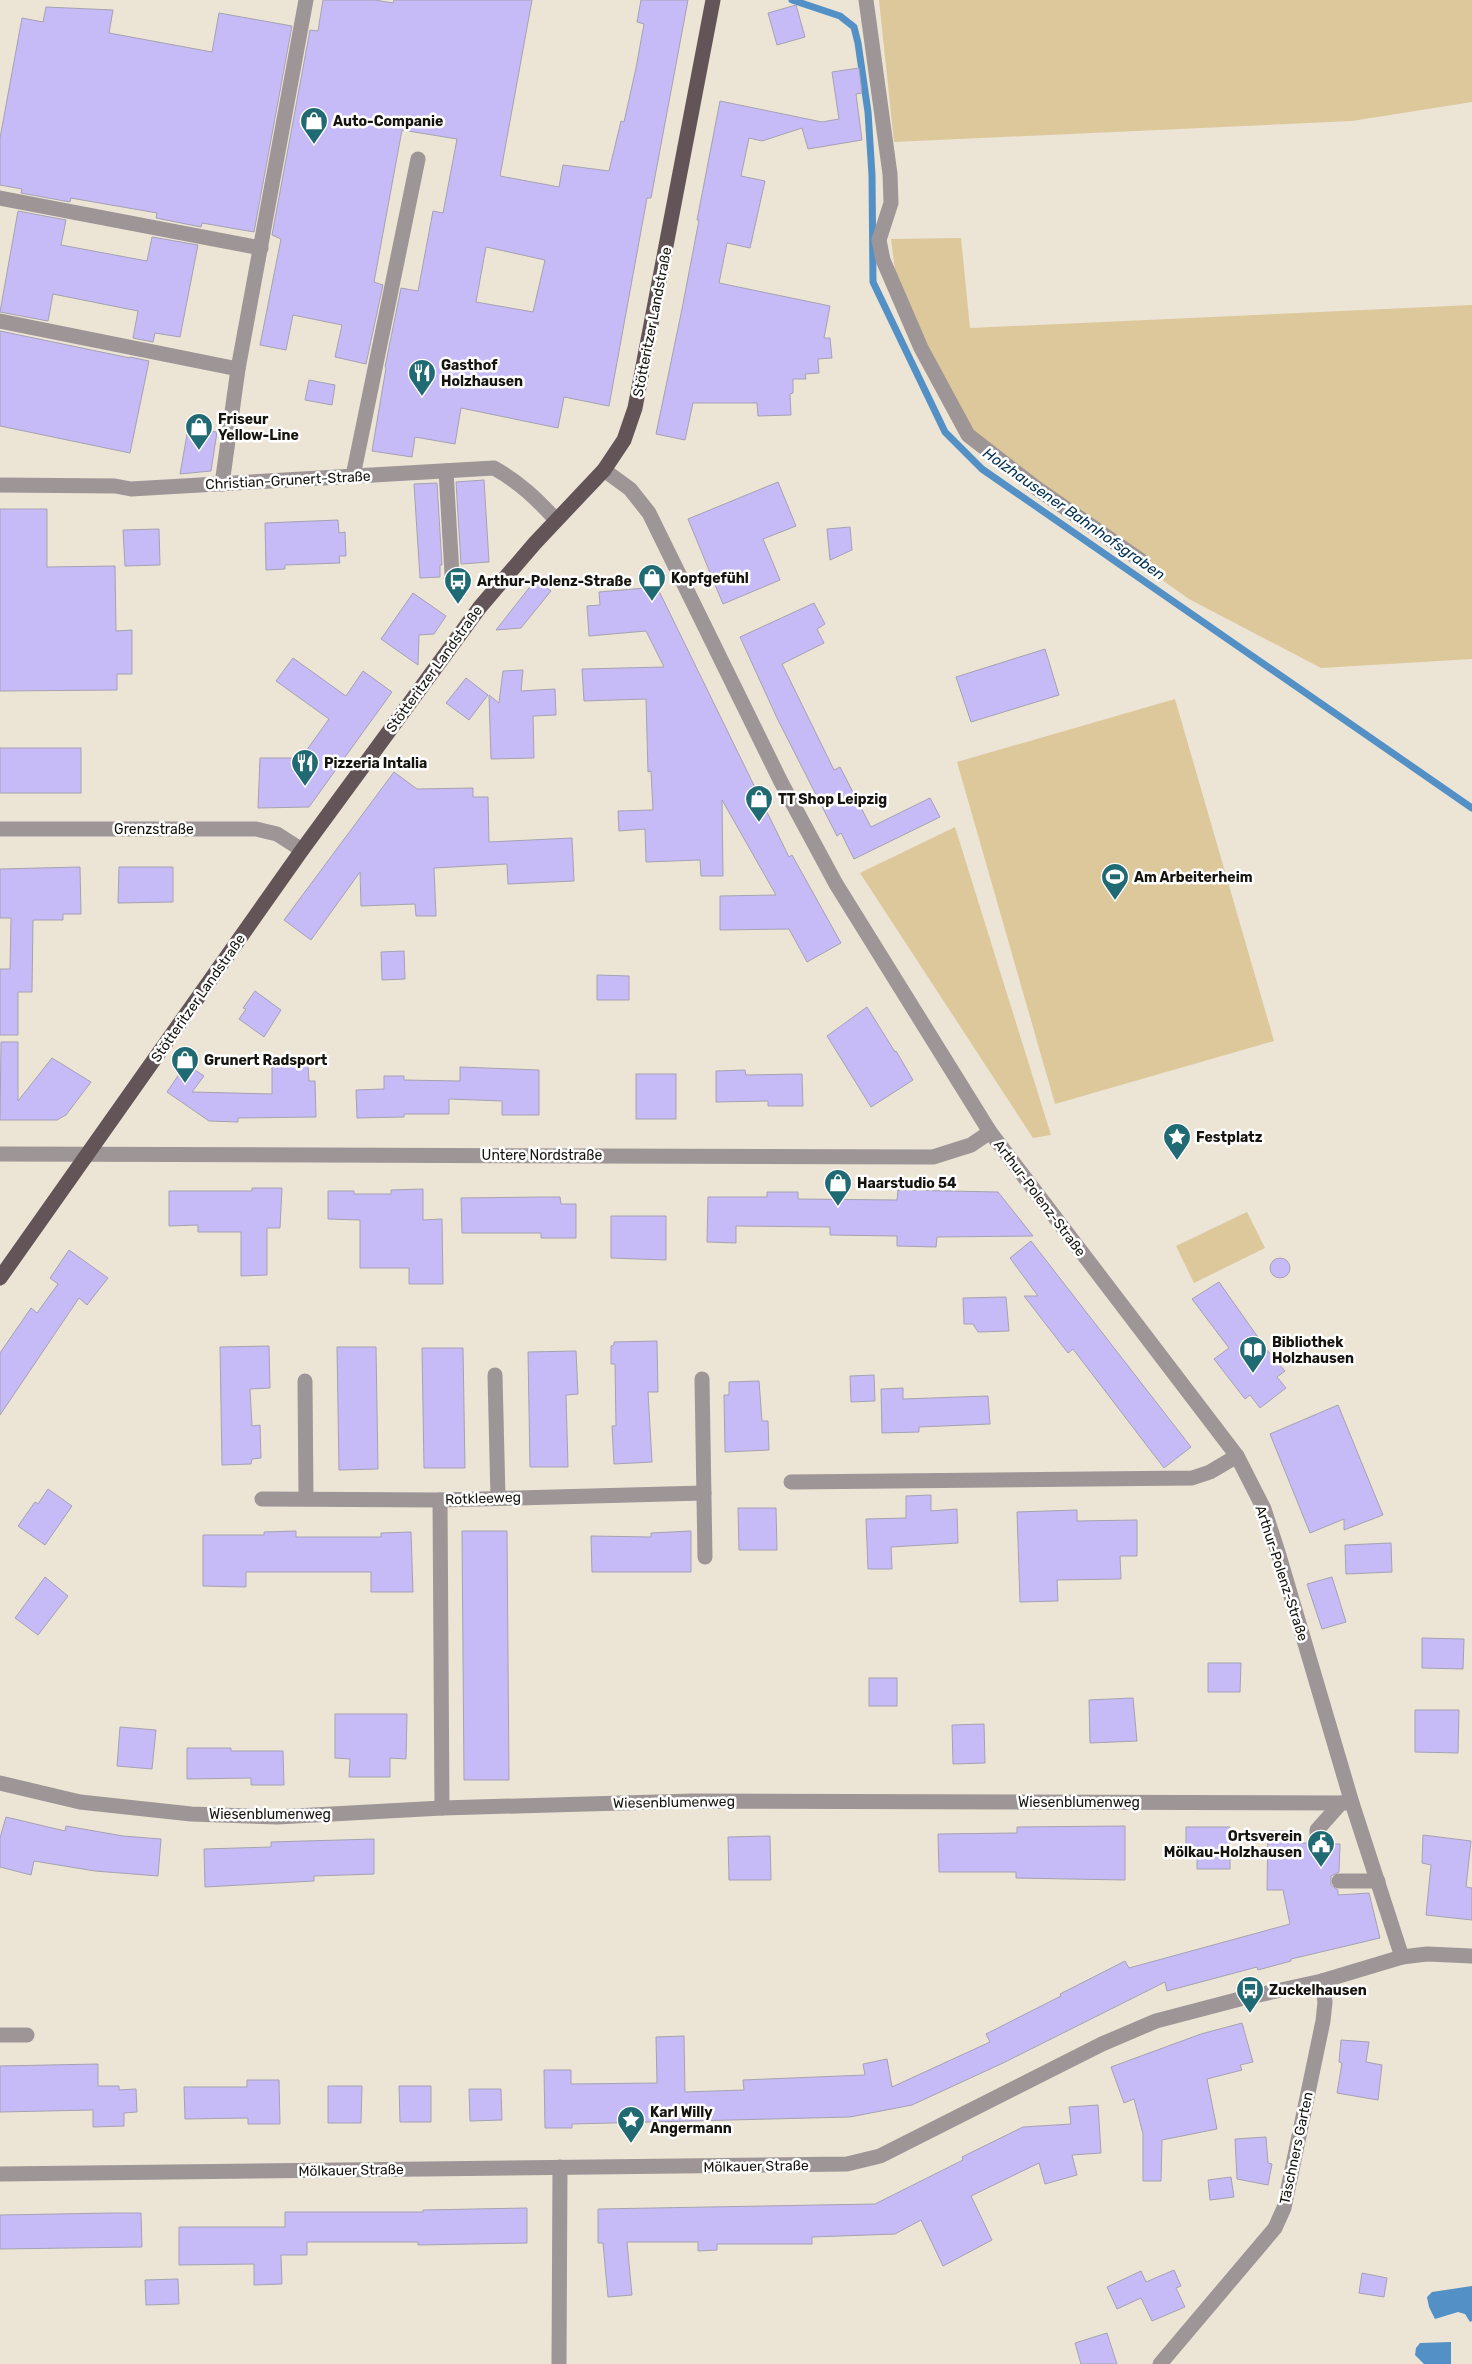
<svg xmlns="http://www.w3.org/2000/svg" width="1472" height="2364" viewBox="0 0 1472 2364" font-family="Rubik,sans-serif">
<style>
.green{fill:#ddc89c}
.water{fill:#5390c5}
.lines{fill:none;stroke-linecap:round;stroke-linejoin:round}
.stream{stroke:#5390c5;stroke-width:7}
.building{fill:#c6bbf6;stroke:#a5a2b2;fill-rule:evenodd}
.minor{stroke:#9e9597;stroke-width:15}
.major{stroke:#635557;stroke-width:15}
.labels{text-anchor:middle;stroke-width:5;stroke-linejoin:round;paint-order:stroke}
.poi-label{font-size:14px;font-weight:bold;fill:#16140e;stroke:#fff;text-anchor:start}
.street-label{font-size:14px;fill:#16140e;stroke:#fff}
.water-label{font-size:15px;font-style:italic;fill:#003053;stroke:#fff}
</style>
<rect width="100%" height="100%" fill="#ece4d5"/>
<g class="green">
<polygon points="879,0 1472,0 1472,102 1352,121 894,142"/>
<polygon points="961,238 970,328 1472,305 1472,659 1321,668 1189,599 967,442 896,278 891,239"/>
<polygon points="1175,699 1274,1041 1055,1104 957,762"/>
<polygon points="955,827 1051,1135 1033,1138 860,873"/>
<polygon points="1247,1212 1265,1248 1194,1283 1176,1246"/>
</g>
<g class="water">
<polygon points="1472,2286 1472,2321 1470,2322 1465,2314 1458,2312 1435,2319 1429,2307 1427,2297 1432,2292"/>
<polygon points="1451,2342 1451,2364 1424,2364 1415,2355 1416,2348 1420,2343"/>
</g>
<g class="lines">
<polyline class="stream" points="792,0 840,16 854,27 858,43 868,112 872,175 873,282 945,432 982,469 1472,808"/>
</g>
<g class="building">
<path d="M323,0H375L393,3L394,0H532L500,176L559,187L563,165L609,171L621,121L624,122L636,68L644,24L637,22L641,0H688L651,198H647L609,406L564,397L558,428L461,408L455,444L415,437L412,457L372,451L386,368L385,367L401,288L418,291L433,211L443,213L457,139L402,130L374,282L383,285L366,364L335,357L342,325L293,315L286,350L260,345L281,239L272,235L310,30L318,31ZM486,247L545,260L533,312L476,302Z"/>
<polygon points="796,5 805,37 777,45 768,13"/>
<polygon points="46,7 113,10 109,33 212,52 219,13 292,26 254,232 202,223 201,227 156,218 157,213 71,198 70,202 21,193 22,189 0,185 0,138 22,18 43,22"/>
<polygon points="859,68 862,93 856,94 862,140 808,149 802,128 762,141 749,138 741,176 765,181 750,248 727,243 719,283 830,306 824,338 830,338 832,358 818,359 819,373 805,374 806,379 793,379 793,393 790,394 791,415 758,416 757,403 693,403 685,440 656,434 682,309 699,220 697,220 720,101 822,122 839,119 832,72"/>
<polygon points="18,211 66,220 61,245 147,261 152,237 198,245 180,337 155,333 153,342 133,338 138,311 53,294 48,321 0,312"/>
<polygon points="0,331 130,358 130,357 149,361 130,453 0,426"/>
<polygon points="309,380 335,385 332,405 305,400"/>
<polygon points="188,429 217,432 211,471 180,474"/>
<polygon points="484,480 489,562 461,564 456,482"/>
<polygon points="778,482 796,526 763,539 780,580 723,604 688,519"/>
<polygon points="437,483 442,565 440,565 440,577 420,578 414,484"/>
<polygon points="0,509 47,509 47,567 115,566 116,631 132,630 132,674 117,674 117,690 0,691"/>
<polygon points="338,520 339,533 345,532 346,556 339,556 340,563 285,565 285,569 266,570 265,523"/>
<polygon points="850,527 852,550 830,560 827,529"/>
<polygon points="159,529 160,565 125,566 123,530"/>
<polygon points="536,579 551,591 521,628 496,630"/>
<polygon points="657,587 789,857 792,855 841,943 807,962 789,929 720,930 720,896 776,895 722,800 723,876 701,876 700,860 646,862 645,829 619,831 618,811 653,810 651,771 648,772 646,699 584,701 582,669 664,667 646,631 589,636 587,606 600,605 599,592"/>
<polygon points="413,593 446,616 434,634 419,635 418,665 381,639"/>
<polygon points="814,603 825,624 817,629 824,643 782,664 834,770 840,767 871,827 930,798 940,817 854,859 841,833 837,836 777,718 740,637"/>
<polygon points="1045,649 1059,695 971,722 956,677"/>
<polygon points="293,658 346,696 363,671 392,692 309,807 258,808 260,758 301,758 329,719 276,681"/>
<polygon points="523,670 521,691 555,689 556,715 533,716 534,758 491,759 489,695 499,703 503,671"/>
<polygon points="466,678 488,695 469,720 446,703"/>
<rect x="0" y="748" width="81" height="45"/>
<polygon points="394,772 417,789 473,788 473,797 488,797 489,842 572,838 574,881 508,884 507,864 434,868 436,916 416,916 415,904 361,906 360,872 311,940 284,920"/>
<polygon points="80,867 81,914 63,914 63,920 33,920 32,992 18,992 18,1035 0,1035 0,969 10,969 11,918 0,918 0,869"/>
<polygon points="119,867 173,867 173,902 118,903"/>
<polygon points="404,951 405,979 382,980 381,952"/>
<polygon points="597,975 629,976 629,1000 597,1000"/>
<polygon points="255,991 281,1010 264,1037 239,1019 246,1009 243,1008"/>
<polygon points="867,1007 895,1052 896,1051 913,1080 871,1107 827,1036"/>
<polygon points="1,1042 18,1042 18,1101 52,1058 91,1082 66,1115 57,1120 0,1120"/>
<polygon points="186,1064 204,1076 192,1092 272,1094 272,1065 308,1065 309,1081 315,1081 316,1117 238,1118 238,1122 209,1121 167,1092"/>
<polygon points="460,1067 539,1070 539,1115 502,1115 502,1101 449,1099 449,1114 404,1114 404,1117 357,1118 356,1090 384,1089 384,1076 404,1076 404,1080 460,1081"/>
<polygon points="745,1070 746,1075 802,1074 803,1106 768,1106 768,1101 716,1102 716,1071"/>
<rect x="636" y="1074" width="40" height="45"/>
<polygon points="252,1188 282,1188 280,1228 267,1228 267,1275 241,1276 241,1232 198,1232 198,1225 169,1226 169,1191 252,1191"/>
<polygon points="423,1189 423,1220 442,1219 443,1284 409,1284 409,1268 360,1268 360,1220 328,1219 328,1191 354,1191 354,1194 391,1194 391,1190"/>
<polygon points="898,1190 998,1192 1033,1236 937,1237 936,1247 897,1246 897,1236 830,1235 830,1227 736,1226 736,1243 707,1242 708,1197 767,1197 767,1192 798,1192 798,1199 897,1200"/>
<polygon points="541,1197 560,1197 561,1204 576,1204 576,1238 541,1238 541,1233 462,1233 461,1198"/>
<polygon points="611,1216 666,1216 666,1260 611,1258"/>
<polygon points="1031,1241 1191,1447 1164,1468 1073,1349 1068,1353 1024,1296 1038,1296 1010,1258"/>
<polygon points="69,1250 108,1278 87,1305 79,1298 0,1415 0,1353 31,1308 37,1313 58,1284 50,1278"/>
<circle cx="1280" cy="1268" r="10"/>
<polygon points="1219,1282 1267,1350 1285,1371 1277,1377 1286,1388 1260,1408 1250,1395 1245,1399 1214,1359 1229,1348 1192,1299"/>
<polygon points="1006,1297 1009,1331 978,1332 973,1324 964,1324 963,1298"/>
<polygon points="657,1341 658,1392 648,1392 652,1462 614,1464 612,1426 616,1426 615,1364 611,1364 611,1346 614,1345 614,1342"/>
<polygon points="269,1346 270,1388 250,1389 252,1426 260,1425 261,1458 252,1459 251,1464 222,1465 220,1347"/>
<polygon points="337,1347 376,1347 378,1469 339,1470"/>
<polygon points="422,1348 463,1348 465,1468 424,1468"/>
<polygon points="576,1351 578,1394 566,1395 568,1467 530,1467 528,1352"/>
<polygon points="874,1375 875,1401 851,1402 850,1376"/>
<polygon points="759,1381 762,1421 768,1421 769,1450 725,1452 724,1395 729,1395 729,1382"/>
<polygon points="903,1388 903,1399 988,1396 990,1424 919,1427 919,1432 882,1433 881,1389"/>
<polygon points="1338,1405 1383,1515 1344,1530 1344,1519 1310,1533 1270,1434"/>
<polygon points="48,1489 72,1506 45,1545 18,1526 35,1502 38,1504"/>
<polygon points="931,1495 931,1511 957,1509 958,1543 891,1547 892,1569 868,1569 866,1519 906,1518 906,1496"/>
<polygon points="738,1508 776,1508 777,1550 739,1550"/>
<polygon points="1077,1510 1077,1521 1137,1520 1137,1556 1120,1556 1121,1579 1057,1580 1058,1601 1020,1602 1017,1512"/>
<polygon points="296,1531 296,1537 381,1537 381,1533 411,1532 413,1592 371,1592 371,1572 246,1572 246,1587 203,1586 203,1535 264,1535 264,1532"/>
<polygon points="462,1531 507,1531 509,1780 464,1780"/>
<polygon points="691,1531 691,1572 592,1572 591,1536 651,1537 651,1533"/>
<polygon points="1391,1543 1392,1572 1346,1574 1345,1545"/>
<polygon points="45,1577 68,1596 38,1635 15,1618"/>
<polygon points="1332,1577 1346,1622 1322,1629 1307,1584"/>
<polygon points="1422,1638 1464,1639 1463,1669 1422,1668"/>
<polygon points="1208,1663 1241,1663 1240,1692 1208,1692"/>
<rect x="869" y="1678" width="28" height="28"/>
<polygon points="1133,1698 1137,1741 1090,1743 1089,1700"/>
<polygon points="1415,1710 1459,1710 1458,1753 1415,1752"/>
<polygon points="335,1714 407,1714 406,1759 390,1758 390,1777 349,1777 350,1759 335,1758"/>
<polygon points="984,1724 985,1763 953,1764 952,1725"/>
<polygon points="120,1727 156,1730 152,1769 117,1766"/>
<polygon points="187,1748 231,1748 231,1751 283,1751 284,1785 251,1785 251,1778 187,1779"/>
<polygon points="6,1817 65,1831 66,1826 123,1836 161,1839 158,1876 95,1871 34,1861 31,1875 0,1867 0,1838"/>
<polygon points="1125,1826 1125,1880 1016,1878 1016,1872 939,1872 938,1834 1017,1833 1017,1827"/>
<polygon points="1186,1827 1230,1827 1230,1869 1197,1869 1197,1851 1186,1851"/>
<polygon points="1268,1831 1296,1831 1295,1843 1308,1843 1309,1848 1317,1852 1322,1851 1326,1844 1340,1844 1339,1872 1331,1876 1331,1885 1338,1890 1338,1895 1369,1893 1380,1938 1291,1959 1291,1961 1258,1970 1257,1967 1167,1991 1165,1982 1003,2063 912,2105 850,2117 572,2124 572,2128 545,2128 544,2070 571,2070 571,2084 657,2083 656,2037 684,2036 685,2092 744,2090 743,2080 865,2075 863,2064 887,2059 892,2087 990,2042 986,2034 1061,1996 1060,1994 1125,1961 1129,1968 1290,1924 1283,1890 1267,1890"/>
<polygon points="1423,1835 1471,1841 1466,1887 1472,1888 1472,1920 1426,1915 1431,1865 1422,1863"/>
<polygon points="770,1836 771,1880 729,1880 728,1837"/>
<polygon points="374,1839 374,1874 314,1876 314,1881 205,1887 204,1849 271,1847 271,1842"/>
<polygon points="1242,2023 1253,2062 1240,2065 1242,2070 1207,2079 1217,2129 1162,2140 1161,2181 1143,2181 1143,2134 1134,2099 1124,2103 1111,2067 1201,2034"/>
<polygon points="1341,2040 1369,2042 1366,2062 1382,2065 1378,2100 1337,2093 1342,2063 1339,2062"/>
<polygon points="98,2064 98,2086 119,2086 119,2090 136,2089 137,2112 124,2113 124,2126 93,2127 93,2110 0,2112 0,2066"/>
<polygon points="247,2080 279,2080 280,2124 248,2124 248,2118 185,2119 184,2087 247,2087"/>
<polygon points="328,2086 362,2086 361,2123 328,2123"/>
<polygon points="399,2086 431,2086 431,2122 400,2122"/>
<polygon points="469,2089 501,2089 502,2120 470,2121"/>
<polygon points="1098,2105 1101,2153 1072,2155 1077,2175 1045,2184 1039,2163 971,2196 992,2240 943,2266 921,2220 895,2234 812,2237 812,2244 717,2244 717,2250 698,2251 698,2242 627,2242 632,2295 608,2297 603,2243 598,2243 598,2209 875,2204 963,2160 962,2157 1023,2127 1071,2124 1069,2107"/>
<polygon points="1266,2137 1268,2163 1272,2164 1268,2185 1237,2179 1235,2139"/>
<polygon points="1231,2177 1234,2197 1210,2200 1208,2180"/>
<polygon points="527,2208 527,2243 418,2245 418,2242 307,2242 307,2255 281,2255 282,2284 254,2285 254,2264 179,2265 179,2227 285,2227 285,2212 423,2212 423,2210"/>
<polygon points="113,2213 141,2213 142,2247 0,2249 0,2215"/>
<polygon points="1174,2270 1181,2286 1176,2288 1185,2307 1152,2321 1141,2298 1117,2309 1107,2287 1141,2271 1146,2282"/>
<polygon points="1362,2273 1387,2278 1384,2297 1359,2293"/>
<polygon points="178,2279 179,2304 146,2305 145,2280"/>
<polygon points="1107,2333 1117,2364 1081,2364 1075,2343"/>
</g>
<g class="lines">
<g class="minor">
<polyline points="866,0 890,174 891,203 879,240 883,260 921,348 968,435 1035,487 1143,562"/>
<polyline points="0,198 261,248"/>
<polyline points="0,321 238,369 222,484"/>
<polyline points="238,369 306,0"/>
<polyline points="604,470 630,489 649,513 781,782 836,884 990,1132 1237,1456 1264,1509 1278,1552 1352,1803 1402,1957"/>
<polyline points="446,471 452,574"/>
<polyline points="353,476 418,159"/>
<path d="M0,485L115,486L131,489L494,468C519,482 537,499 556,520"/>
<polyline points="0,829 256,829 277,834 302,850"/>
<polyline points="0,1154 933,1157 971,1145 990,1132"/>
<polyline points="495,1375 498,1498"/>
<polyline points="702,1379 705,1557"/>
<polyline points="305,1381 306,1499"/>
<polyline points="791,1482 1192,1478 1210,1472 1237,1456"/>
<polyline points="262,1499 440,1500 704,1493"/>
<polyline points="440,1500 442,1808"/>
<polyline points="0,1783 80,1802 191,1814 277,1817 442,1808 693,1801 1352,1803"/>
<polyline points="1317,1843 1317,1830 1341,1803"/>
<polyline points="1339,1881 1378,1881"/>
<polyline points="0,2035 27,2035"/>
<polyline points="0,2174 847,2164 880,2156 1102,2044 1156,2021 1240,1999 1322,1981 1402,1957 1427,1954 1472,1956"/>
<polyline points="559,2364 560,2167"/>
<polyline points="1160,2364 1275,2228 1284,2208 1323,2021 1325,2002 1322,1981"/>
</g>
<polyline class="major" points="0,1278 302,850 480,607 535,543 604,470 624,440 635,408 713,0"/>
</g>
<defs>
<symbol id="shop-pin" viewBox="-11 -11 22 30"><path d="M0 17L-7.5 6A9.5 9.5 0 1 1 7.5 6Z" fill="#206a73" stroke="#fff"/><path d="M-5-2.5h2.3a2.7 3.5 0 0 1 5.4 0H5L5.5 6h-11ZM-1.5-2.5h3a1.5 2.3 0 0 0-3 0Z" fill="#fff"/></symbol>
<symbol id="restaurant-pin" viewBox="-11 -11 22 30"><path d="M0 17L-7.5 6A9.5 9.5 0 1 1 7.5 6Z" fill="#206a73" stroke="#fff"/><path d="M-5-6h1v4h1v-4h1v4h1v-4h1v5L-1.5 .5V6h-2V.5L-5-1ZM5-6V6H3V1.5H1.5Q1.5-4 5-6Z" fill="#fff"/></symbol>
<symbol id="bus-pin" viewBox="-11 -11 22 30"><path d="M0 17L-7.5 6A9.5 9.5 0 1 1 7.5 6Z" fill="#206a73" stroke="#fff"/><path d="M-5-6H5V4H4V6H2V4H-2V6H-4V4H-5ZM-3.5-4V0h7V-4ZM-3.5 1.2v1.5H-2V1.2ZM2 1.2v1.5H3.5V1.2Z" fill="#fff"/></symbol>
<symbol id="stadium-pin" viewBox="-11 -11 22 30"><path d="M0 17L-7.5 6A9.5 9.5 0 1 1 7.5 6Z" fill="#206a73" stroke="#fff"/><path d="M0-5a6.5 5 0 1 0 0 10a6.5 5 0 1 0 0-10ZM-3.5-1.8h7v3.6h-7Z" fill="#fff"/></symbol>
<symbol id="sight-pin" viewBox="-11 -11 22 30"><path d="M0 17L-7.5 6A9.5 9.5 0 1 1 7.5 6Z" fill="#206a73" stroke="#fff"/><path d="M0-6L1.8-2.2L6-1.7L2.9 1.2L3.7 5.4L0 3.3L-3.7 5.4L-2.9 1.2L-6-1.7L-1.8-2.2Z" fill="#fff"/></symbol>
<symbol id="library-pin" viewBox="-11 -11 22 30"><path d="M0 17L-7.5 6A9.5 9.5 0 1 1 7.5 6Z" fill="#206a73" stroke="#fff"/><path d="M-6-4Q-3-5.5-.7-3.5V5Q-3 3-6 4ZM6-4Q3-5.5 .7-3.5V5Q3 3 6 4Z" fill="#fff"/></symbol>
<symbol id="civic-pin" viewBox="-11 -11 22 30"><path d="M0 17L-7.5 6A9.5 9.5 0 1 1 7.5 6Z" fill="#206a73" stroke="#fff"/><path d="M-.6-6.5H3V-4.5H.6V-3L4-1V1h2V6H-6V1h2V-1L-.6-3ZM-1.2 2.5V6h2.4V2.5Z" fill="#fff"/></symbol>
</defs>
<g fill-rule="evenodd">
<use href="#shop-pin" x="298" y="105" width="32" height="43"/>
<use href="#restaurant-pin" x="406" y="357" width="32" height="43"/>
<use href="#shop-pin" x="183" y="411" width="32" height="43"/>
<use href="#shop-pin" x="636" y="562" width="32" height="43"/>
<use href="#bus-pin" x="442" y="565" width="32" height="43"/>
<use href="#restaurant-pin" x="289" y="747" width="32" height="43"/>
<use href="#shop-pin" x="743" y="783" width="32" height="43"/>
<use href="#stadium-pin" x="1099" y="861" width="32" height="43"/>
<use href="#shop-pin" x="169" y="1044" width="32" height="43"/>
<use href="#sight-pin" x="1161" y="1121" width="32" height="43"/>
<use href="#shop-pin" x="822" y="1167" width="32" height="43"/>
<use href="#library-pin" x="1237" y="1334" width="32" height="43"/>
<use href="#civic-pin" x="1305" y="1828" width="32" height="43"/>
<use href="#bus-pin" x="1234" y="1974" width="32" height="43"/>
<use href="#sight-pin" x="615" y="2104" width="32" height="43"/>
</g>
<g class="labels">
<g class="poi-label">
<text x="333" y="126">Auto-Companie</text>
<text x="441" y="370">Gasthof<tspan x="441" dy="16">Holzhausen</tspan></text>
<text x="218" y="424">Friseur<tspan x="218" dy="16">Yellow-Line</tspan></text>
<text x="671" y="583">Kopfgefühl</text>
<text x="477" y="586">Arthur-Polenz-Straße</text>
<text x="324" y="768">Pizzeria Intalia</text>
<text x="778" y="804">TT Shop Leipzig</text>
<text x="1134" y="882">Am Arbeiterheim</text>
<text x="204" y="1065">Grunert Radsport</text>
<text x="1196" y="1142">Festplatz</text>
<text x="857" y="1188">Haarstudio 54</text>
<text x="1272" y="1347">Bibliothek<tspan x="1272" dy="16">Holzhausen</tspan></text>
<text x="1302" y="1841" text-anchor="end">Ortsverein<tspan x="1302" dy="16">Mölkau-Holzhausen</tspan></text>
<text x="1269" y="1995">Zuckelhausen</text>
<text x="650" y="2117">Karl Willy<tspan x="650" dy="16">Angermann</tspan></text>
</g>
<g class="street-label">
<text transform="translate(652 322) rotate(-79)" y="5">Stötteritzer Landstraße</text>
<text transform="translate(288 480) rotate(-3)" y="5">Christian-Grunert-Straße</text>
<text transform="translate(434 669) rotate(-54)" y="5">Stötteritzer Landstraße</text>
<text x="154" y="834">Grenzstraße</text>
<text transform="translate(198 998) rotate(-55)" y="5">Stötteritzer Landstraße</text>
<text x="542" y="1160">Untere Nordstraße</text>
<text transform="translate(1040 1198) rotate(53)" y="5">Arthur-Polenz-Straße</text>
<text transform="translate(483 1498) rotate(-2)" y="5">Rotkleeweg</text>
<text transform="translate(1282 1573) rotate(72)" y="5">Arthur-Polenz-Straße</text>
<text transform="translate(674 1802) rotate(-1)" y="5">Wiesenblumenweg</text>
<text x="1079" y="1807">Wiesenblumenweg</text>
<text x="270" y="1819">Wiesenblumenweg</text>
<text transform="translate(1296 2148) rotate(-78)" y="5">Täschners Garten</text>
<text transform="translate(756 2166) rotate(-1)" y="5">Mölkauer Straße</text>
<text transform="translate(351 2170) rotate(-1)" y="5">Mölkauer Straße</text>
</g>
<g class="water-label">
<text transform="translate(1074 514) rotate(35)" y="5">Holzhausener Bahnhofsgraben</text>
</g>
</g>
</svg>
